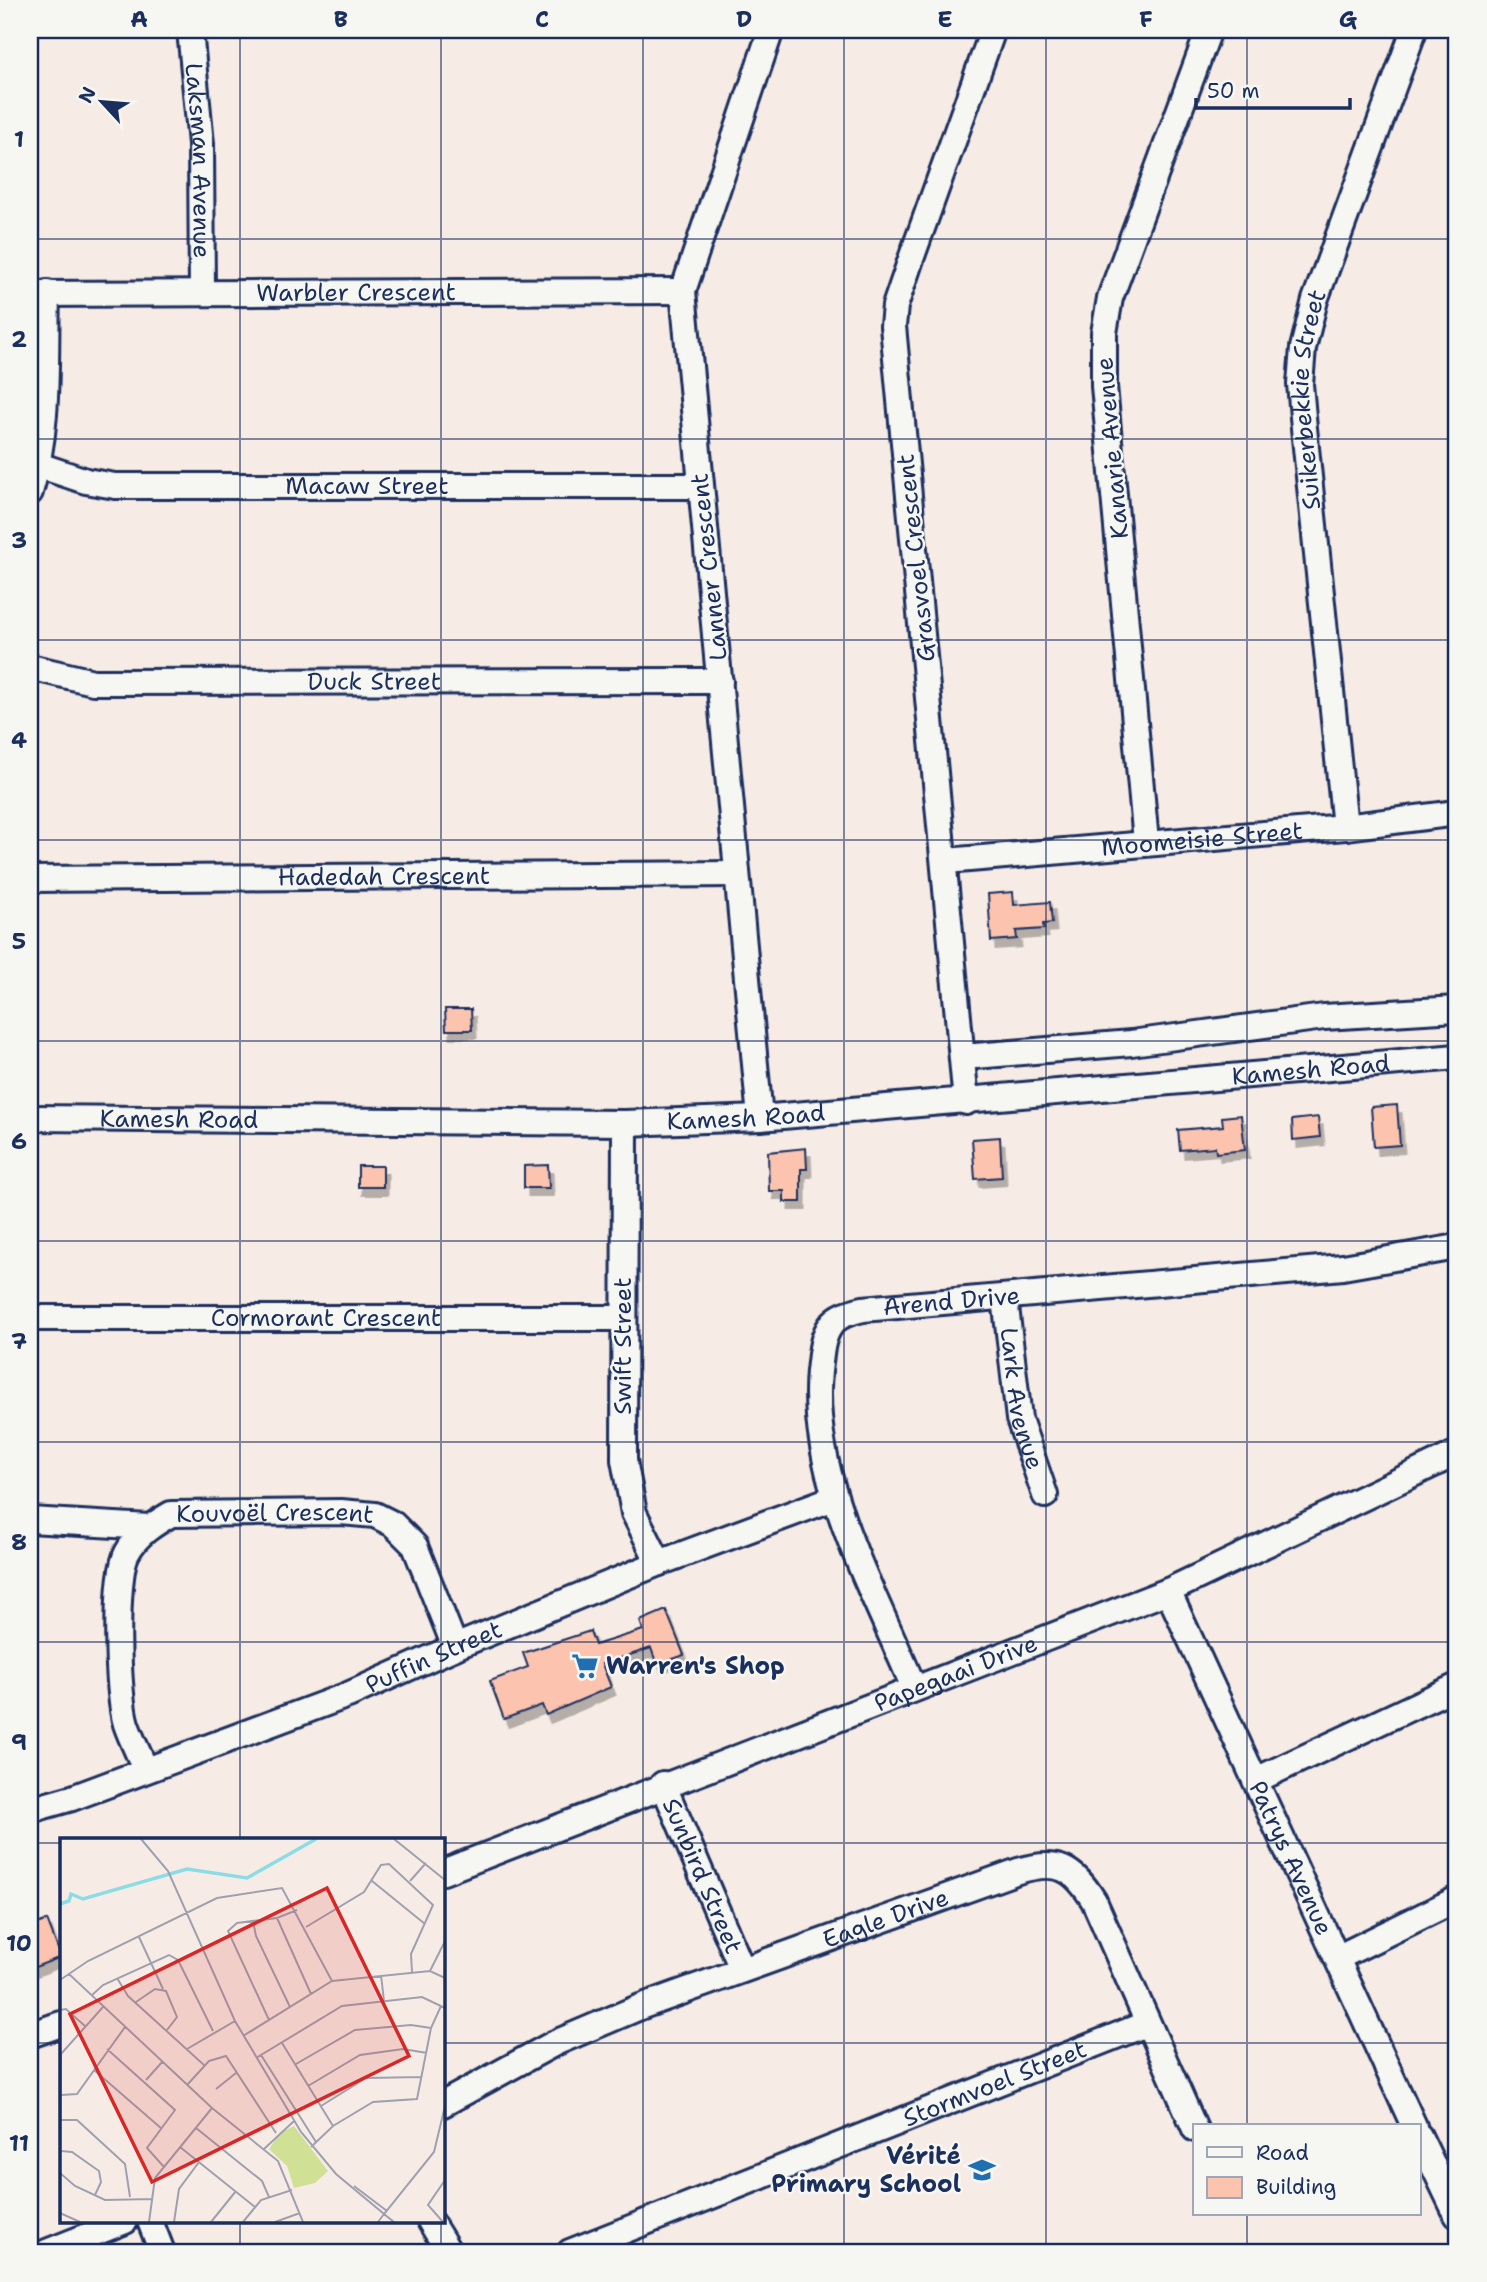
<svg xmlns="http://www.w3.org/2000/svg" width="1487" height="2282" viewBox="0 0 1487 2282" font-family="'Shantell Sans',sans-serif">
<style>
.building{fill:#fcc4af;stroke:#1b2f5e;stroke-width:2;filter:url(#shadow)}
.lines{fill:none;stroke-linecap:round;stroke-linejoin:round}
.minor-casing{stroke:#1b2f5e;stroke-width:30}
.minor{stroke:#f6f6f2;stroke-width:24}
.grid{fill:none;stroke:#1b2f5e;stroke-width:2;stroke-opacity:0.55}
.labels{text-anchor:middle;stroke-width:5;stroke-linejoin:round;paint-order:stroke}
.street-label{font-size:24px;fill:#1b2f5e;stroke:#f6f6f2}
.poi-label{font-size:24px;font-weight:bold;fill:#1b2f5e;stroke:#f6f6f2;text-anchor:start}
.inset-river{fill:none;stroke:#8bdce5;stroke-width:3.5}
.inset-road{fill:none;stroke:#9fa0af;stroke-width:2}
.view{fill:#d62828;fill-opacity:0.15;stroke:#d62828;stroke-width:3.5}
.inset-edge{fill:none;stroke:#1b2f5e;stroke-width:3.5}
.neatline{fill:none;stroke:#1b2f5e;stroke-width:2.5}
.grid-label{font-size:23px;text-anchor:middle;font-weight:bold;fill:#1b2f5e}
</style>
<defs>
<filter id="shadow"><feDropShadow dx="4.5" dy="8" stdDeviation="0" flood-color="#0004"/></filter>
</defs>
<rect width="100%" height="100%" fill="#f7ece5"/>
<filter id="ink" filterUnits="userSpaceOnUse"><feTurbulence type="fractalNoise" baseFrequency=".0143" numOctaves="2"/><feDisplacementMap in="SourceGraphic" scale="14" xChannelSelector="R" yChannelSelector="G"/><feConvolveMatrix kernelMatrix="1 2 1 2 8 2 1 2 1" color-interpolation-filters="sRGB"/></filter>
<g filter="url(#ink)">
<g class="building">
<polygon points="1013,892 1014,905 1050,902 1052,923 1043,924 1044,929 1016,931 1017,939 991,941 988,894"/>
<polygon points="445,1009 471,1009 472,1030 446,1030"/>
<polygon points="1397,1105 1400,1145 1374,1147 1371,1107"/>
<polygon points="1241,1115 1245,1150 1216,1153 1215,1147 1180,1150 1178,1130 1223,1126 1222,1117"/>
<polygon points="1318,1117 1320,1137 1293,1140 1292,1120"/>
<polygon points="1000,1137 1002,1177 975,1179 972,1139"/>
<polygon points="806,1148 807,1169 801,1169 801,1202 784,1202 784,1191 769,1191 768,1152"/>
<polygon points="548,1165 549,1188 524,1188 524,1166"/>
<rect x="358" y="1166" width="25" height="21"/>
<polygon points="666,1610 684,1655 657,1665 651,1648 602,1664 611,1687 546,1715 542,1705 504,1719 490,1681 528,1667 523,1653 590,1631 595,1645 643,1630 640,1621"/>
<polygon points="47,1920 61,1957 30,1969 30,1927"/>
</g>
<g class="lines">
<defs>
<g id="minor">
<path id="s1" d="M190,30L201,144L202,293"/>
<path id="s2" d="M30,294L683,291"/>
<path id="s3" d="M38,465L86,481L115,486H700"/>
<path d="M30,492C50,429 45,359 47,293"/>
<path id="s4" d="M30,667L93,682L720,681"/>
<path id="s5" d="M1345,827L1304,428L1300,384L1303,348L1315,300L1414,30"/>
<polyline points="1146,842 1104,386 1104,333 1110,298 1209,30"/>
<path id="s6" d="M946,861L1345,827L1457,813"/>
<path id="s7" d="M30,879L737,874"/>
<polyline points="963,1057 1131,1043 1324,1017 1457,1009"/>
<polyline points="966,1102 893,326 895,306 911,259 993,30"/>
<path id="s8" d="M30,1118L625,1123L760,1118L1457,1057"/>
<polyline points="760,1118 683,291 771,30"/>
<polyline points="625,1123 624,1460 634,1513 659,1563"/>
<path id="s9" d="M1005,1298L1019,1419L1045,1495"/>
<path id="s10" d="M30,1318H622"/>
<polyline points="30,1520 149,1527"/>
<path id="s11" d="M1168,1591L1414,2126"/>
<path id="s12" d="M914,1688C874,1591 809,1479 819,1371C821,1357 821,1338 831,1325C838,1315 851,1312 863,1309L1343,1267L1457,1247"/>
<path id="s13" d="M145,1769C139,1754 131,1739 126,1724C117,1696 114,1577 127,1553C137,1534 154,1524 171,1514L341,1512L375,1515L393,1524L415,1546L455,1647"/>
<polyline points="1256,1780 1457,1686"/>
<path id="s14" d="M663,1784L742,1969"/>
<path id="s15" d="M30,1810L72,1798L348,1695L455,1647L659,1563L834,1498"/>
<path id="s16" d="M443,1872L1168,1591L1457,1453"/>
<polyline points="1337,1958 1457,1899"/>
<polyline points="30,2035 61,2024"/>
<path id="s17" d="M443,2104L555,2043L640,2007L1018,1871C1057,1859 1073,1867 1094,1901L1195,2129"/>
<polyline points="1419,2136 1457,2215"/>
<polyline points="150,2221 162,2252"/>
<polyline points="430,2221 449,2252"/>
<polyline points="47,2252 125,2221"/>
<path id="s18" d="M570,2252L1146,2024"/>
</g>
</defs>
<use href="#minor" class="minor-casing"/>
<use href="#minor" class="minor"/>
</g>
</g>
<path class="grid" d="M240,30V1839M441,30V1839M643,30V2252M844,30V2252M1046,30V2252M1247,30V2126M30,239H1457M30,439H1457M30,640H1457M30,840H1457M30,1041H1457M30,1241H1457M30,1442H1457M30,1642H1457M30,1843H61M443,1843H1457M30,2043H61M443,2043H1457M1247,2214V2252M240,2221V2252M441,2221V2252"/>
<defs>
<symbol id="supermarket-bare" viewBox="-9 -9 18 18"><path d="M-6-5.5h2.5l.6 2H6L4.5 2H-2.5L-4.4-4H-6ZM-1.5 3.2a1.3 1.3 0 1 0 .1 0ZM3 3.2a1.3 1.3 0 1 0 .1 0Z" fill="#1f6fb2" stroke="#f6f6f2" stroke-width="2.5" paint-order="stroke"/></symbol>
<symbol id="school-bare" viewBox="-9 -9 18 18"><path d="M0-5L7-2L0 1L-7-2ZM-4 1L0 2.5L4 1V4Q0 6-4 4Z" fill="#1f6fb2" stroke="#f6f6f2" stroke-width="2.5" paint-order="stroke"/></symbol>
</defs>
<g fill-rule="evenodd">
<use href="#supermarket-bare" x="566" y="1647" width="38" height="38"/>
<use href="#school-bare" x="963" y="2151" width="38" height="38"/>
</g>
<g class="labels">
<g class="street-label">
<text dy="8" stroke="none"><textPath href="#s1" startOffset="131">Laksman Avenue</textPath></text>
<text dy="8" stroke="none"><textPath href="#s2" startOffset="326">Warbler Crescent</textPath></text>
<text dy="8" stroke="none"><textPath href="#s5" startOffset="430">Suikerbekkie Street</textPath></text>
<text transform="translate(1112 448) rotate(-95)" y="8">Kanarie Avenue</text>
<text dy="8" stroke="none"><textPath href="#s3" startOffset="332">Macaw Street</textPath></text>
<text transform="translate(916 558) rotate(-96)" y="8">Grasvoel Crescent</text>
<text transform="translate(709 567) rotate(-96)" y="8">Lanner Crescent</text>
<text dy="8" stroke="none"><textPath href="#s4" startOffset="346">Duck Street</textPath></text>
<text dy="8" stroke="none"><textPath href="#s6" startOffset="257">Moomeisie Street</textPath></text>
<text dy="8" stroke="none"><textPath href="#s7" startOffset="354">Hadedah Crescent</textPath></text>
<text dy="8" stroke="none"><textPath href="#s8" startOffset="1283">Kamesh Road</textPath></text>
<text dy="8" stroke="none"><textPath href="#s8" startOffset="716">Kamesh Road</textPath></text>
<text dy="8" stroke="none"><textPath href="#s8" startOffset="149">Kamesh Road</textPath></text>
<text dy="8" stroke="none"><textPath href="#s12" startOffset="508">Arend Drive</textPath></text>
<text dy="8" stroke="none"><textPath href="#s10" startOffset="296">Cormorant Crescent</textPath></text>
<text transform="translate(623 1346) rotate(-90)" y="8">Swift Street</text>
<text dy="8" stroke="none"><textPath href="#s9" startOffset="102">Lark Avenue</textPath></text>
<text dy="8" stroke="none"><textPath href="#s13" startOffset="385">Kouvoël Crescent</textPath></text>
<text dy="8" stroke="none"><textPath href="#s15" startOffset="432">Puffin Street</textPath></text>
<text dy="8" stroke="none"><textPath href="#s16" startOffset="550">Papegaai Drive</textPath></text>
<text dy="8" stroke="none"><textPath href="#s11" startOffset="294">Patrys Avenue</textPath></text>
<text dy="8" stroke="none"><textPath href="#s14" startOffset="100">Sunbird Street</textPath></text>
<text dy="8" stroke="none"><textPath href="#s17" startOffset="481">Eagle Drive</textPath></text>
<text dy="8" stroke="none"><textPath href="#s18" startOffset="457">Stormvoel Street</textPath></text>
</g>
<g class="poi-label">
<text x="606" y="1674">Warren's Shop</text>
<text x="961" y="2164" text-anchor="end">Vérité<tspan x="961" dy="28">Primary School</tspan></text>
</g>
</g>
<g transform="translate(60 1838)">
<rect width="385" height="385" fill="#f7ece5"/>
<path d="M234,288L268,333L255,345L234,350L227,328L209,311L220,295Z" fill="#d0e195"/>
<path class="inset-river" d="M0,66L9,63L11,56L23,61L127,31L187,40L256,1"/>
<path class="inset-road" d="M81,1L108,33L175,183L241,294L276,336L324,376L318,384M334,1L385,42M312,43L365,86M350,43L366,25M217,80L251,156M193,83L196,98L230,169M246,89L304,54L321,27L329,26L373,67L351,116L352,134M79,99L103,151M370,133L385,103M9,136L152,270L218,323L243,384M321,137L324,163M57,140L68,158L144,227M0,142L28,123L157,60L222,50L272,143M31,158L43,147L109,117L118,122L153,193M76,164L95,151L106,153L117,179L107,192M0,172L6,171L26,189M209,182L168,93L177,85L217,80L237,72M183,198L272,143L370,133L385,140M222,205L273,288M47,211L115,272L87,310L104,329M127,211L175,183M201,217L256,304M196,220L282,168L362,159L385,170M236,226L295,192L351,187L371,190M34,232L102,291M86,242L103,223M127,247L149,223L166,218L216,295M248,248L300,217L343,211L367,215M156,251L176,235M1,257L17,256L65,189M261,268L306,240L362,239M0,282H17L65,326L70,359M136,290L202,343L209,359M120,309L195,369M251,309L273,288L313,264L357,261L371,190L381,168M204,311L234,283M1,313L12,314L39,333L41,344L35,357M0,314L1,216L43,169M0,335L15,348L45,362L92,361M294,348L327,373M0,375L20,384M89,384L95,340L152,270M114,384L119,351L139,324M151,384L176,353M183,384L201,362L232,352M215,384L240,375M334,384L324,376L374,314L385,268M383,384L368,367L385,342"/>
<path class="view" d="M267,50L349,218L92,344L10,176Z"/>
<rect width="385" height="385" class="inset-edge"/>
</g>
<rect width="1487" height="2282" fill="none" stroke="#f6f6f2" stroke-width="77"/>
<rect x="1193" y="2124" width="228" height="91" fill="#f6f6f2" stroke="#9ea6b7" stroke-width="2"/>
<rect x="1207" y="2147" width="35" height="10" fill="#f6f6f2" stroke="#9ea6b7" stroke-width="2"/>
<text x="1256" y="2160" font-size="21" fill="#1b2f5e">Road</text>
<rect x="1207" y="2177" width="35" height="21" fill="#fcc4af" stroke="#9ea6b7" stroke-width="2"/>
<text x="1256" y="2194" font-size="21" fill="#1b2f5e">Building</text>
<g transform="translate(102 102) rotate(296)" stroke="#f6f6f2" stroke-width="5" paint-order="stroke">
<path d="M0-5L12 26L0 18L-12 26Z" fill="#1b2f5e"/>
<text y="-10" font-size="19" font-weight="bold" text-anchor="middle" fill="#1b2f5e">N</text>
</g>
<path d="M1196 98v10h154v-10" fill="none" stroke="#1b2f5e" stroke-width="3.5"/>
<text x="1207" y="98" font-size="21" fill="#1b2f5e" stroke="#f6f6f2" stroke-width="5" paint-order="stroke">50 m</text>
<rect x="38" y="38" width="1410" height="2206" class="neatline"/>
<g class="grid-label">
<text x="139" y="27">A</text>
<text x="341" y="27">B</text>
<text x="542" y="27">C</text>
<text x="744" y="27">D</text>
<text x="945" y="27">E</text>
<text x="1146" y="27">F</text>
<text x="1348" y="27">G</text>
<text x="19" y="147">1</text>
<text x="19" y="347">2</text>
<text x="19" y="548">3</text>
<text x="19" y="748">4</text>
<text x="19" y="949">5</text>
<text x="19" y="1149">6</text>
<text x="19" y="1349">7</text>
<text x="19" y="1550">8</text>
<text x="19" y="1750">9</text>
<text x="19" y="1951">10</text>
<text x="19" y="2151">11</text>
</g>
</svg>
